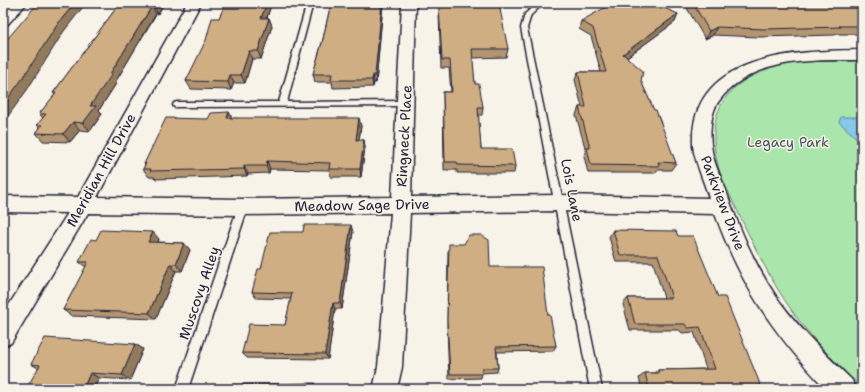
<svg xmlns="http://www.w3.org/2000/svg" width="865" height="392" viewBox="0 0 865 392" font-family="'Shantell Sans',sans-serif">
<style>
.green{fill:#aae5ab;stroke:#668473}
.water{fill:#85c9e6;stroke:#5d86a2}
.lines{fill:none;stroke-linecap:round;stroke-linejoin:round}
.lane-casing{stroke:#22223b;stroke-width:3}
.street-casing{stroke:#22223b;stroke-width:3}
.lane{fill:#f7f3e8;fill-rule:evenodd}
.street{fill:#f7f3e8;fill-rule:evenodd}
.wall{fill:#b39671;stroke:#22223b}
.shaded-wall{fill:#927a5c;stroke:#22223b}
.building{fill:#d0ae83;stroke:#22223b}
.labels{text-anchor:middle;stroke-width:3;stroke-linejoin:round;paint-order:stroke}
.street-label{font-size:14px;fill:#22223b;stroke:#f7f3e8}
.park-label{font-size:14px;fill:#445357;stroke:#f7f3e8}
</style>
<rect width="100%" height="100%" fill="#f7f3e8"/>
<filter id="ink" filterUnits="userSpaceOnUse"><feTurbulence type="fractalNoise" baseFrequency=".025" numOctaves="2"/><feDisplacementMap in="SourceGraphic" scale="8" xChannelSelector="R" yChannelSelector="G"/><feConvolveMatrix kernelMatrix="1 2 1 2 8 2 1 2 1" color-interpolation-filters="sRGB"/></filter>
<g filter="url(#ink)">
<path class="green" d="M808,61H862V388C830,359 799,325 777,288C756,253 740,215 722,179C696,103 735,70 808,61Z"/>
<polygon class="water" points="841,117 862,117 862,143 839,122"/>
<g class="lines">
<defs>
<g id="lane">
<polygon points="307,3 313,3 287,102 405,101 409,104 408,106 174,107 173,105 174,103 177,102 279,102"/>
<polygon points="537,3 544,3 531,15 527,28 602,389 590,389 521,28 525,14"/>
<polygon points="243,203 246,204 248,207 188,389 176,389 238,207 240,204"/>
</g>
<g id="street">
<polygon points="13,3 27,3 8,24 3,25 3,13"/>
<path d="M187,3H201L97,197L243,199L392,197L402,3H416L411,197L560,195L709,198C704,181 695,163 693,146C688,53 797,51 862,50V60C813,60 752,57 719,101C710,112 709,137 712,151C714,163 720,176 725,188C739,228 755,267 780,302C801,330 827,356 852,380L855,389H826C773,333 741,286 715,214L560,211L410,213L402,367L397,389H373L378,367L391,213L243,215L88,213L11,343L3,346V314L68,213L3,212V196L78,197Z"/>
</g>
</defs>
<use href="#lane" class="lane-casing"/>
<use href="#street" class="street-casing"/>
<use href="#lane" class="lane"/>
<use href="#street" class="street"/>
</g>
<g class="wall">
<polygon points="120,3 164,3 158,14 156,14 116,81 117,82 99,110 102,114 90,131 80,130 70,142 43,141 36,133 40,128 37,125 43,118 39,114 55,95 53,93"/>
<polygon points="226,3 271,3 271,5 267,18 269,18 272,26 261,59 252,59 245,83 234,83 231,90 191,89 186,81 219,18"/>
<polygon points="331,3 383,3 376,83 374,83 373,87 333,88 332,82 315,82 313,74 323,39"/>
<polygon points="442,3 479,3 508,49 506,57 472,58 475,84 483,107 482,115 478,115 481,149 515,166 514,173 457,173 457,170 444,170 443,92 451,92 449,68 441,68 439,14 439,6 442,6"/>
<polygon points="684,3 862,3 862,34 836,34 835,35 759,37 713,35 705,39"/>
<polygon points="643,8 678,14 675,22 627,57 641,81 676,163 671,170 657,170 655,173 588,173 584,156 586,151 576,115 579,107 582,107 575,80 578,72 601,72 591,36 579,29 581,21"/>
<polygon points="229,112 232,118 361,126 359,140 364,140 365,147 361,177 331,177 329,170 270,169 269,173 248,174 247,176 156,179 154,177 149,177 143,169 145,165 144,164 208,119"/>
<polygon points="613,230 678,236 718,297 762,389 642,389 639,378 645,373 655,373 658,370 706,369 694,332 682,333 679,330 630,330 623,304 628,298 664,298 653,262 616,262 609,237"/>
<polygon points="353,232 342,309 335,309 328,359 247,358 242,353 285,325 291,299 256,298 252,292 261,269"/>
<polygon points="159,239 158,242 184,243 190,250 182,271 176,271 156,319 72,316 63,310 86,267 79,262"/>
<polygon points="448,251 490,267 548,315 556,346 553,351 497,352 498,368 497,372 482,373 481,378 449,379 447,326"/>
<polygon points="135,344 143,349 130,380 99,378 38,368 31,364"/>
</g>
<g class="shaded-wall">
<polygon points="75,3 86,3 64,31 27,90 3,123 3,105 59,22"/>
<polygon points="156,3 164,3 158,14 154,6"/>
<polygon points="267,3 271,3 271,5 264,26 261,18"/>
<polygon points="382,3 383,3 383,5 376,83 375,75"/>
<polygon points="152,6 156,14 116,81 117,82 99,110 102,114 90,131 83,123 90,106"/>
<polygon points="678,14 675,22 620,62 623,54"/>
<polygon points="269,18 272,26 261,59 258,51"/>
<polygon points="717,27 713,35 705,39 709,31"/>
<polygon points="249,51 252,59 245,83 241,75"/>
<polygon points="230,75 234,83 231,90 228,82"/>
<polygon points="373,75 374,83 373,87 372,80"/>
<polygon points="229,112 233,120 227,118"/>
<polygon points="359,118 361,126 358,147 356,140"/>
<polygon points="73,122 80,130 70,142 63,134"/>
<polygon points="364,140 365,147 361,177 360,169"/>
<polygon points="267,161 270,169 269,173 266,166"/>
<polygon points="244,166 248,174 247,176 244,169"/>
<polygon points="351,225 353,232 342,309 340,303"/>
<polygon points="153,232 159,239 155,249 148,242"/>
<polygon points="184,243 190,250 182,271 176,264"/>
<polygon points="170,264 176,271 156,319 149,313"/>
<polygon points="333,303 335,309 328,359 325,354"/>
<polygon points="135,344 143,349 130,380 122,375"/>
<polygon points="90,373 99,378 94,389 83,389"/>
<polygon points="315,383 318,388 318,389 314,389"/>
</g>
<g class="building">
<polygon points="38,3 75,3 59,22 20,82 3,105 3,44"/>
<polygon points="120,3 156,3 154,6 152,6 110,74 112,74 90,106 96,106 83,123 73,122 63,134 36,133 42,125 37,125 46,114 39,114 56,93 53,93"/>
<polygon points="226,3 267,3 261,18 269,18 258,51 249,51 241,75 230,75 228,82 186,81 206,40 212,18 219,18"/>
<polygon points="331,3 382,3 375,75 373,75 372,80 331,80 332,74 313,74 323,39"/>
<polygon points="442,3 479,3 479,4 499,4 508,49 472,49 475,84 479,84 483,107 478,107 481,149 512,149 515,166 458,165 457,162 445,162 443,92 452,92 450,60 442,60 439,6 442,6"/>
<polygon points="613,3 633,3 643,8 649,4 655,4 678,14 623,54 643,71 641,81 654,110 656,110 676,163 658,162 659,166 591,165 587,148 590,148 579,107 586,107 578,72 606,72 593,28 581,21"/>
<polygon points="693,3 862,3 862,26 839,26 841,27 764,29 717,27 709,31"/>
<polygon points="229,112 227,118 359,118 356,140 364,140 360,169 329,169 330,163 267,161 266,166 244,166 244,169 150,171 151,169 143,169 146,163 144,164 166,118 208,119 211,113"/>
<polygon points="304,225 351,225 340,303 333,303 325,354 242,353 249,324 285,325 292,293 252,292 258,269 261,269 270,232 303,232"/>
<polygon points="101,230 153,232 148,242 184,243 176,264 170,264 149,313 63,310 88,262 79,262 91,239 96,240"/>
<polygon points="613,230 676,231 678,236 693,236 718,297 725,297 762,389 649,389 645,373 659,373 658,370 715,369 700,327 688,328 685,324 635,324 628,298 672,298 658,255 620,255"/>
<polygon points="469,235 481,235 489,240 490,267 542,267 548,315 550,315 556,346 496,347 498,368 482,368 482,374 450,374 447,320 449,244 464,244"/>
<polygon points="45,338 135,344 122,375 90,373 83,389 26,389 40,365 31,364"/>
<polygon points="315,383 314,389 213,389 214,385"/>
</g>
</g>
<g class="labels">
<g class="street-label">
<text transform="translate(404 136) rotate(-87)" y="5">Ringneck Place</text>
<text transform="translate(101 170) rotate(-61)" y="5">Meridian Hill Drive</text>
<text transform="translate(572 190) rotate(79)" y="5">Lois Lane</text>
<text transform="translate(723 203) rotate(69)" y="5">Parkview Drive</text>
<text transform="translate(362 205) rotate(-1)" y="5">Meadow Sage Drive</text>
<text transform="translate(199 293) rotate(-71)" y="5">Muscovy Alley</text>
</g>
<g class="park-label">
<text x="788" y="147">Legacy Park</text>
</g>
</g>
<rect width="865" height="392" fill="none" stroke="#f7f3e8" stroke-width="16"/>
<rect x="8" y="8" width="849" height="376" fill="none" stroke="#22223b" stroke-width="1.5" filter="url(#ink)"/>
</svg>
